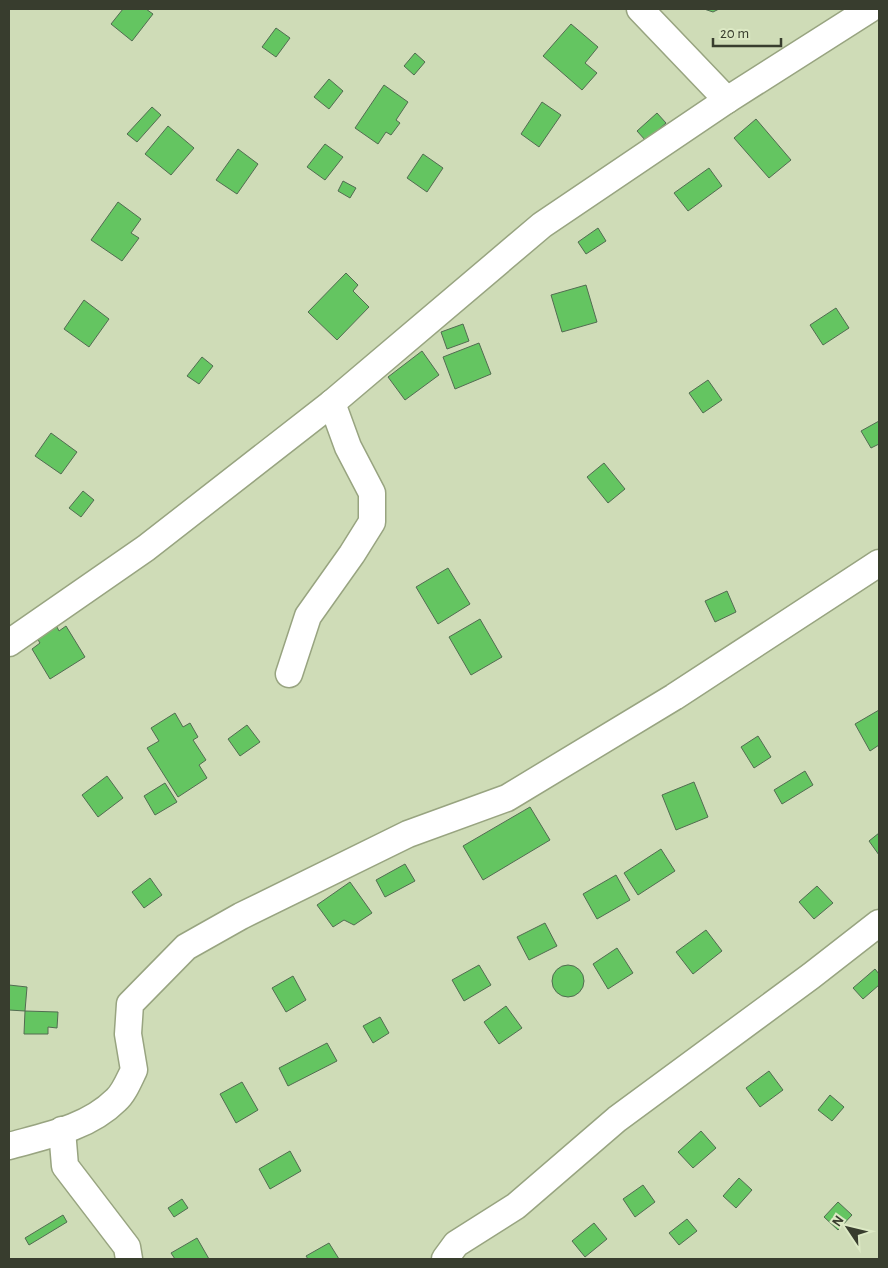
<svg xmlns="http://www.w3.org/2000/svg" width="888" height="1268" viewBox="0 0 888 1268" font-family="'Alegreya Sans',sans-serif">
<style>
.building{fill:#64c561;stroke:#526c51}
.lines{fill:none;stroke-linecap:round;stroke-linejoin:round}
.minor-casing{stroke:#98a480;stroke-width:29}
.minor{stroke:#fff;stroke-width:26}
</style>
<rect width="100%" height="100%" fill="#cfdcb7"/>
<g class="building">
<polygon points="123,9 146,9 153,14 132,41 111,24"/>
<polygon points="704,9 719,9 713,12"/>
<polygon points="571,24 598,47 585,63 597,73 582,90 543,56"/>
<polygon points="276,28 290,38 276,57 262,47"/>
<polygon points="415,53 425,62 414,75 404,66"/>
<polygon points="329,79 343,91 329,109 314,97"/>
<polygon points="384,85 408,102 396,120 400,123 391,135 386,132 378,144 355,128"/>
<polygon points="542,102 561,115 539,147 521,134"/>
<polygon points="152,107 161,115 137,142 127,134"/>
<polygon points="657,113 666,123 646,141 637,131"/>
<polygon points="756,119 791,160 769,178 734,138"/>
<polygon points="168,126 194,148 171,175 145,154"/>
<polygon points="325,144 343,157 325,180 307,167"/>
<polygon points="238,149 258,164 237,194 216,180"/>
<polygon points="423,154 443,168 427,192 407,178"/>
<polygon points="709,168 722,186 688,211 674,193"/>
<polygon points="343,181 356,188 350,198 338,191"/>
<polygon points="118,202 141,219 131,233 139,238 122,261 91,240"/>
<polygon points="598,228 606,241 586,254 578,242"/>
<polygon points="346,273 358,285 353,291 369,307 337,340 308,312"/>
<polygon points="586,285 597,322 562,332 551,295"/>
<polygon points="84,300 109,319 89,347 64,329"/>
<polygon points="836,308 849,328 823,345 810,325"/>
<polygon points="463,324 469,341 447,349 441,332"/>
<polygon points="479,343 491,374 455,389 443,357"/>
<polygon points="422,351 439,375 405,400 388,377"/>
<polygon points="202,357 213,366 199,384 187,376"/>
<polygon points="708,380 722,400 703,413 689,393"/>
<polygon points="879,421 879,444 871,448 861,431"/>
<polygon points="51,433 77,452 61,474 35,456"/>
<polygon points="604,463 625,489 608,503 587,477"/>
<polygon points="83,491 94,500 81,517 69,508"/>
<polygon points="448,568 470,604 438,624 416,587"/>
<polygon points="727,591 736,612 715,622 705,601"/>
<polygon points="480,619 502,657 471,675 449,637"/>
<polygon points="55,623 59,631 66,626 85,657 50,679 32,649 40,643 35,635"/>
<polygon points="879,710 879,745 870,751 855,724"/>
<polygon points="175,713 183,727 190,723 198,737 193,740 206,760 199,765 207,778 178,797 147,748 159,741 151,728"/>
<polygon points="247,725 260,742 240,756 228,739"/>
<polygon points="758,736 771,757 754,768 741,747"/>
<polygon points="805,771 813,785 782,804 774,790"/>
<polygon points="107,776 123,798 98,817 82,795"/>
<polygon points="694,782 708,817 676,830 662,795"/>
<polygon points="165,783 177,802 155,815 144,796"/>
<polygon points="530,807 550,840 483,880 463,846"/>
<polygon points="879,833 879,855 869,841"/>
<polygon points="661,849 675,871 638,895 624,873"/>
<polygon points="405,864 415,881 385,897 376,880"/>
<polygon points="616,875 630,900 597,919 583,894"/>
<polygon points="150,878 162,895 144,908 132,892"/>
<polygon points="350,882 372,913 354,925 344,920 333,927 317,905"/>
<polygon points="817,886 833,903 814,919 799,902"/>
<polygon points="545,923 557,946 529,960 517,937"/>
<polygon points="706,930 722,951 693,974 676,952"/>
<polygon points="617,948 633,973 608,989 593,964"/>
<polygon points="479,965 491,985 464,1001 452,980"/>
<circle cx="568" cy="981" r="16"/>
<polygon points="875,969 879,974 879,985 863,999 853,988"/>
<polygon points="293,976 306,1000 286,1012 272,988"/>
<polygon points="9,985 27,987 25,1011 9,1010"/>
<polygon points="506,1006 522,1028 499,1044 484,1022"/>
<polygon points="25,1011 58,1012 57,1028 48,1027 48,1034 24,1034"/>
<polygon points="380,1017 389,1033 373,1043 363,1026"/>
<polygon points="327,1043 337,1061 288,1086 279,1068"/>
<polygon points="769,1071 783,1090 760,1107 746,1088"/>
<polygon points="242,1082 258,1110 236,1123 220,1094"/>
<polygon points="830,1095 844,1107 832,1121 818,1110"/>
<polygon points="701,1131 716,1148 693,1168 678,1152"/>
<polygon points="290,1151 301,1171 270,1189 259,1169"/>
<polygon points="739,1178 752,1190 736,1208 723,1196"/>
<polygon points="643,1185 655,1202 635,1217 623,1199"/>
<polygon points="182,1199 188,1208 174,1217 168,1208"/>
<polygon points="838,1202 852,1215 838,1230 824,1217"/>
<polygon points="63,1215 67,1222 29,1245 25,1238"/>
<polygon points="687,1219 697,1231 679,1245 669,1233"/>
<polygon points="594,1223 607,1239 585,1257 572,1241"/>
<polygon points="197,1238 209,1259 175,1259 171,1253"/>
<polygon points="329,1243 339,1259 308,1259 306,1256"/>
</g>
<g class="lines">
<defs>
<g id="minor">
<polyline points="640,9 727,100"/>
<polyline points="9,643 146,548 332,403 542,225 727,100 870,9"/>
<polyline points="289,674 308,616 352,554 372,522 372,493 348,447 332,403"/>
<polyline points="62,1130 65,1166 127,1247 129,1259"/>
<path d="M9,1146C45,1136 88,1128 116,1100C124,1093 129,1080 134,1070L128,1034L130,1004L186,947L241,916L408,834L507,798L674,697L879,563"/>
<polyline points="445,1259 456,1244 516,1206 617,1119 811,976 879,923"/>
</g>
</defs>
<use href="#minor" class="minor-casing"/>
<use href="#minor" class="minor"/>
</g>
<rect width="888" height="1268" fill="none" stroke="#383d2e" stroke-width="20"/>
<g transform="translate(848 1228) rotate(305)" stroke="#dce9c4" stroke-width="4" paint-order="stroke">
<path d="M0-4L9 19L0 12L-9 19Z" fill="#383d2e"/>
<text y="-8" font-size="14" font-weight="bold" text-anchor="middle" fill="#383d2e">N</text>
</g>
<path d="M713 38v8h68v-8" fill="none" stroke="#383d2e" stroke-width="2.5"/>
<text x="720" y="38" font-size="15" fill="#383d2e" stroke="#dce9c4" stroke-width="4" paint-order="stroke">20 m</text>
</svg>
